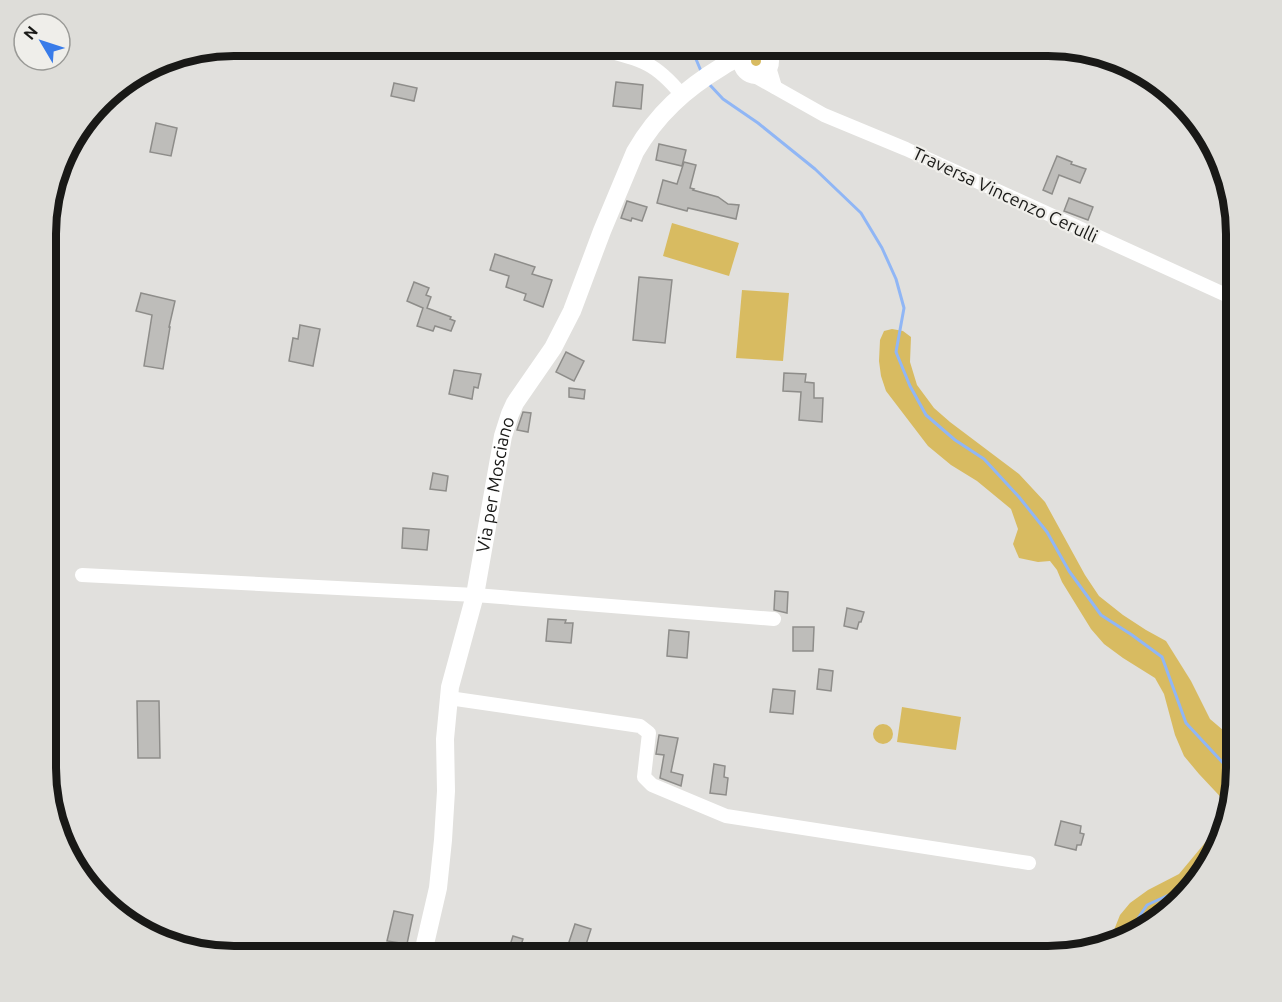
<svg xmlns="http://www.w3.org/2000/svg" width="1282" height="1002" viewBox="0 0 1282 1002" font-family="Ubuntu,sans-serif">
<style>
.green{fill:#d8bb61}
.lines{fill:none;stroke-linecap:round;stroke-linejoin:round}
.stream{stroke:#90b6f5;stroke-width:3}
.building{fill:#bebdba;stroke:#8e8d8a;stroke-width:1.5}
.minor{stroke:#fff;stroke-width:14}
.major{stroke:#fff;stroke-width:18}
.labels{text-anchor:middle;stroke-width:4.5;stroke-linejoin:round;paint-order:stroke}
.street-label{font-size:18px;fill:#191917;stroke:#efeeea}
.rim{fill:none;stroke:#191917;stroke-width:8}
</style>
<rect width="100%" height="100%" fill="#e1e0dd"/>
<g class="green">
<circle cx="756" cy="61" r="8"/>
<polygon points="672,223 739,243 729,276 663,256"/>
<polygon points="742,290 789,293 783,361 736,358"/>
<polygon points="892,329 903,331 911,337 910,362 917,385 934,408 950,422 1019,474 1045,502 1085,575 1099,596 1123,615 1146,630 1166,641 1191,681 1210,719 1237,742 1237,781 1230,807 1199,774 1184,756 1175,735 1164,694 1155,678 1123,658 1104,644 1091,629 1062,582 1057,570 1050,561 1038,562 1019,558 1013,544 1018,529 1011,509 977,481 951,465 928,446 886,391 881,376 879,361 880,340 884,331"/>
<polygon points="902,707 961,717 956,750 897,742"/>
<circle cx="883" cy="734" r="10"/>
<path d="M1229,814L1222,841L1190,893L1165,911L1157,912C1145,928 1128,941 1108,945L1120,915L1130,903L1148,890L1179,874Z"/>
</g>
<g class="lines">
<g class="stream">
<polyline points="690,45 701,71"/>
<polyline points="709,84 723,99 758,123 815,169 861,213 882,248 896,279 904,308 896,352 910,386 926,415 955,440 984,459 1019,497 1047,532 1069,571 1101,615 1132,635 1162,657 1186,723 1224,764 1237,774"/>
<polyline points="1122,942 1147,905 1171,894 1201,874 1219,844 1223,840"/>
</g>
</g>
<g class="building">
<polygon points="616,82 643,85 641,109 613,106"/>
<polygon points="394,83 417,88 414,101 391,96"/>
<polygon points="156,123 177,128 171,156 150,152"/>
<polygon points="659,144 686,150 682,166 656,160"/>
<polygon points="1057,156 1072,162 1071,164 1086,169 1080,183 1059,175 1052,194 1043,190"/>
<polygon points="684,162 696,165 690,188 694,189 693,190 718,197 728,204 739,205 736,219 688,208 687,211 657,203 663,180 677,184"/>
<polygon points="1069,198 1093,207 1088,220 1064,211"/>
<polygon points="627,201 647,207 642,221 632,218 631,221 621,218"/>
<polygon points="495,254 535,267 532,274 552,280 543,307 524,300 526,294 506,287 509,276 490,270"/>
<polygon points="639,277 672,280 665,343 633,340"/>
<polygon points="414,282 429,288 426,295 431,297 427,308 451,317 450,319 455,321 451,331 435,326 433,331 417,326 423,308 407,301"/>
<polygon points="141,293 175,301 169,327 170,327 163,369 144,366 152,315 136,311"/>
<polygon points="300,325 320,329 313,366 289,361 293,338 298,339"/>
<polygon points="566,352 584,361 574,381 556,372"/>
<polygon points="454,370 481,374 478,388 474,387 472,399 449,394"/>
<polygon points="784,373 806,374 805,382 814,383 814,398 823,398 822,422 799,420 801,392 783,391"/>
<polygon points="569,388 585,390 584,399 569,397"/>
<polygon points="523,412 531,413 528,432 517,430"/>
<polygon points="433,473 448,476 446,491 430,489"/>
<polygon points="403,528 429,530 427,550 402,548"/>
<polygon points="775,591 788,592 787,613 774,610"/>
<polygon points="847,608 864,612 861,622 859,622 857,629 844,626"/>
<polygon points="548,619 566,620 565,623 573,623 571,643 546,641"/>
<polygon points="793,627 814,627 813,651 793,651"/>
<polygon points="669,630 689,632 687,658 667,656"/>
<polygon points="819,669 833,671 831,691 817,689"/>
<polygon points="773,689 795,691 793,714 770,712"/>
<polygon points="137,701 159,701 160,758 138,758"/>
<polygon points="659,735 678,738 671,772 683,775 681,786 660,778 664,755 656,754"/>
<polygon points="714,764 725,766 724,777 728,778 726,795 710,793"/>
<polygon points="1061,821 1081,826 1080,833 1084,834 1081,845 1077,845 1076,850 1055,845"/>
<polygon points="394,911 413,915 407,944 387,941"/>
<polygon points="575,924 591,929 582,957 564,957"/>
<polygon points="513,936 523,939 517,957 506,957"/>
</g>
<g class="lines">
<g class="minor">
<path d="M582,45C604,51 627,54 647,64C661,71 672,83 682,95"/>
<polyline points="769,67 775,87"/>
<polyline points="753,75 824,115 906,149 1237,300"/>
<polyline points="82,575 475,595 774,619"/>
<polyline points="449,698 640,726 649,733 644,777 652,785 726,816 1029,863"/>
</g>
<g class="major">
<circle cx="756" cy="61" r="14"/>
<path id="s1" d="M422,957L438,888L443,840L446,791L445,739L450,687L475,595L503,436L510,414L515,403L553,348L572,311L602,231L635,152C657,114 685,89 723,66C729,62 737,59 743,55"/>
</g>
</g>
<g class="labels">
<g class="street-label">
<text transform="translate(1005 195) rotate(25)" y="6">Traversa Vincenzo Cerulli</text>
<text dy="6" stroke="none"><textPath href="#s1" startOffset="480">Via per Mosciano</textPath></text>
</g>
</g>
<path d="M0 0H1282V1002H0ZM234 56H1048A178 178 0 0 1 1226 234V768A178 178 0 0 1 1048 946H234A178 178 0 0 1 56 768V234A178 178 0 0 1 234 56Z" fill="#deddd9" fill-rule="evenodd"/>
<path class="rim" d="M234 56H1048A178 178 0 0 1 1226 234V768A178 178 0 0 1 1048 946H234A178 178 0 0 1 56 768V234A178 178 0 0 1 234 56Z"/>
<g transform="translate(42 42) rotate(309)"><circle r="28" fill="#efeeea" stroke="#999996" stroke-width="1.5"/>
<path d="M0-4.5L10 22L0 15L-10 22Z" fill="#387be9"/>
<text y="-9" font-size="16" font-weight="bold" text-anchor="middle" fill="#191917">N</text>
</g>
</svg>
